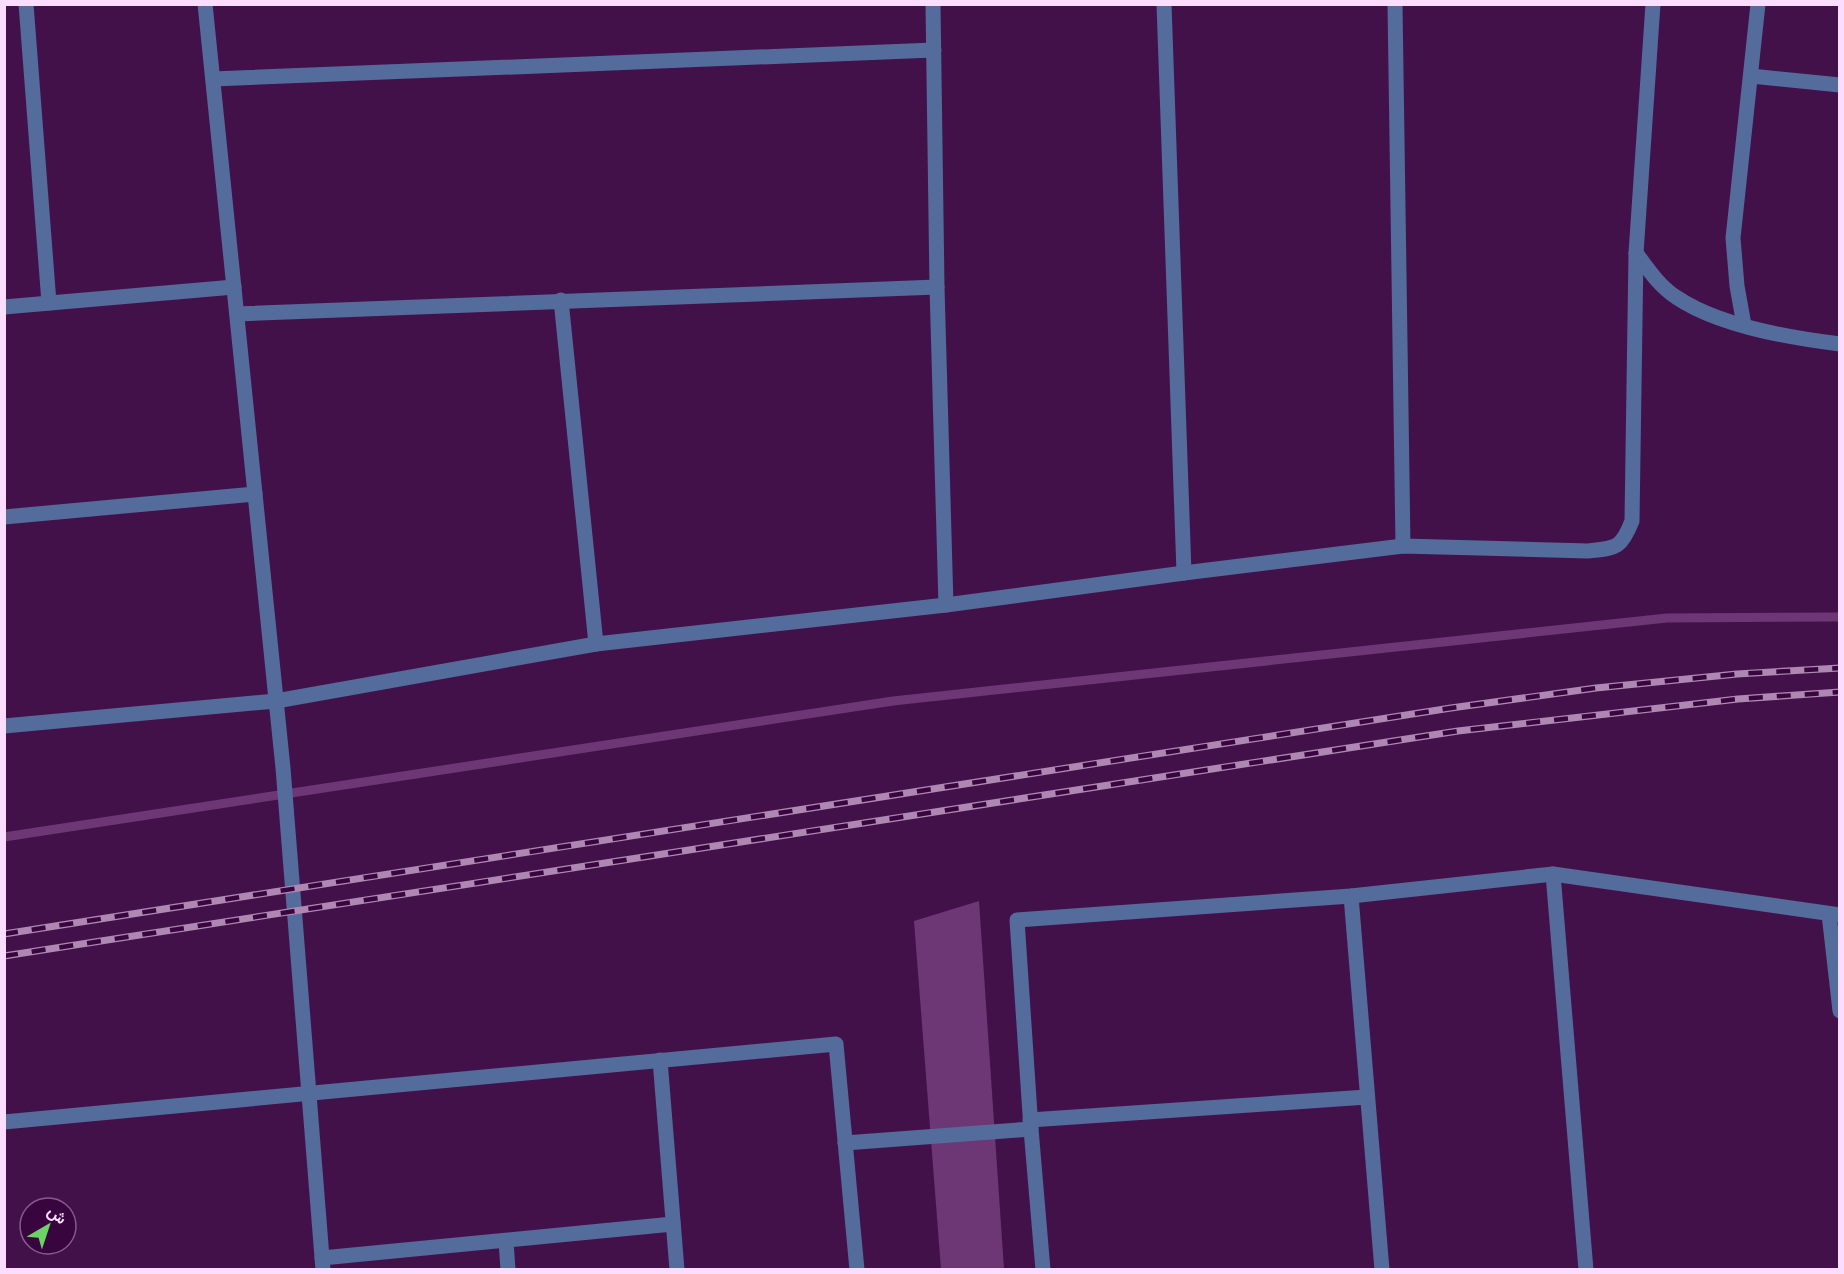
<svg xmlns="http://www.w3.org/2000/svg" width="1844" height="1274" viewBox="0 0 1844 1274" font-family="Mulish,Vazirmatn,sans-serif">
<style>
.water{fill:#6d3675}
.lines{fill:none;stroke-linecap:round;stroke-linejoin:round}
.stream{stroke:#6d3675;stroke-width:9}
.minor{stroke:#536c9b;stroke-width:15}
.rail-casing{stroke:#ae88b3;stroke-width:7}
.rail{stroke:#38053f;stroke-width:4.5;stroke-dasharray:14;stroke-linecap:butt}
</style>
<rect width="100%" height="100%" fill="#43114a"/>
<polygon class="water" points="979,901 1004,1269 941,1269 914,921"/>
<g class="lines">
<polyline class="stream" points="4,837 893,701 1667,618 1840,617"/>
<g class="minor">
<polyline points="26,4 49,303"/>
<polyline points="205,4 283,768 323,1270"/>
<polyline points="933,4 937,287 946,605"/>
<polyline points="1164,4 1184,573"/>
<polyline points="1395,4 1403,546"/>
<polyline points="1751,76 1840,85"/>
<polyline points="213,79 934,50"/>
<path d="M1636,253C1648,269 1659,286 1676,297C1717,325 1790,338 1840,344"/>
<polyline points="561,300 596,644"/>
<polyline points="4,307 234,287"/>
<polyline points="237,314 937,287"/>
<polyline points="1744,325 1737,286 1733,238 1758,4"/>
<polyline points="4,517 255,494"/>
<path d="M4,726L276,701L596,644L946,605L1184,573L1403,546L1588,551C1616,548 1621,549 1632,521L1636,253L1653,4"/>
<polyline points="1553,874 1586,1270"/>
<polyline points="1351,896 1382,1270"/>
<polyline points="1829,914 1840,1011"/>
<polyline points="660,1060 677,1270"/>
<polyline points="1030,1120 1367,1097"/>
<polyline points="4,1122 836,1044 857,1270"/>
<polyline points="845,1143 1031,1129"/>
<polyline points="506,1241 508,1270"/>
<polyline points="322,1258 673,1224"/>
<polyline points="1043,1270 1031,1129 1017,920 1351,896 1553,874 1840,915"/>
</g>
<defs>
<g id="rail">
<polyline points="4,934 1451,708 1596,688 1737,674 1840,668"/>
<polyline points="4,956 1458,731 1738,699 1840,692"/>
</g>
</defs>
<use href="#rail" class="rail-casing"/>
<use href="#rail" class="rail"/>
</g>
<rect width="1844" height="1274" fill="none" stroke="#fbdeff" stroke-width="12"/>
<g transform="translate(48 1226) rotate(39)"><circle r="28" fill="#38053f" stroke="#865c8c" stroke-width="1.5"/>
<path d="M0-4.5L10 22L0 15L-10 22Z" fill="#6bd363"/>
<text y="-9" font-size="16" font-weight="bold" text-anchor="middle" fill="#fbdeff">ش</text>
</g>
</svg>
